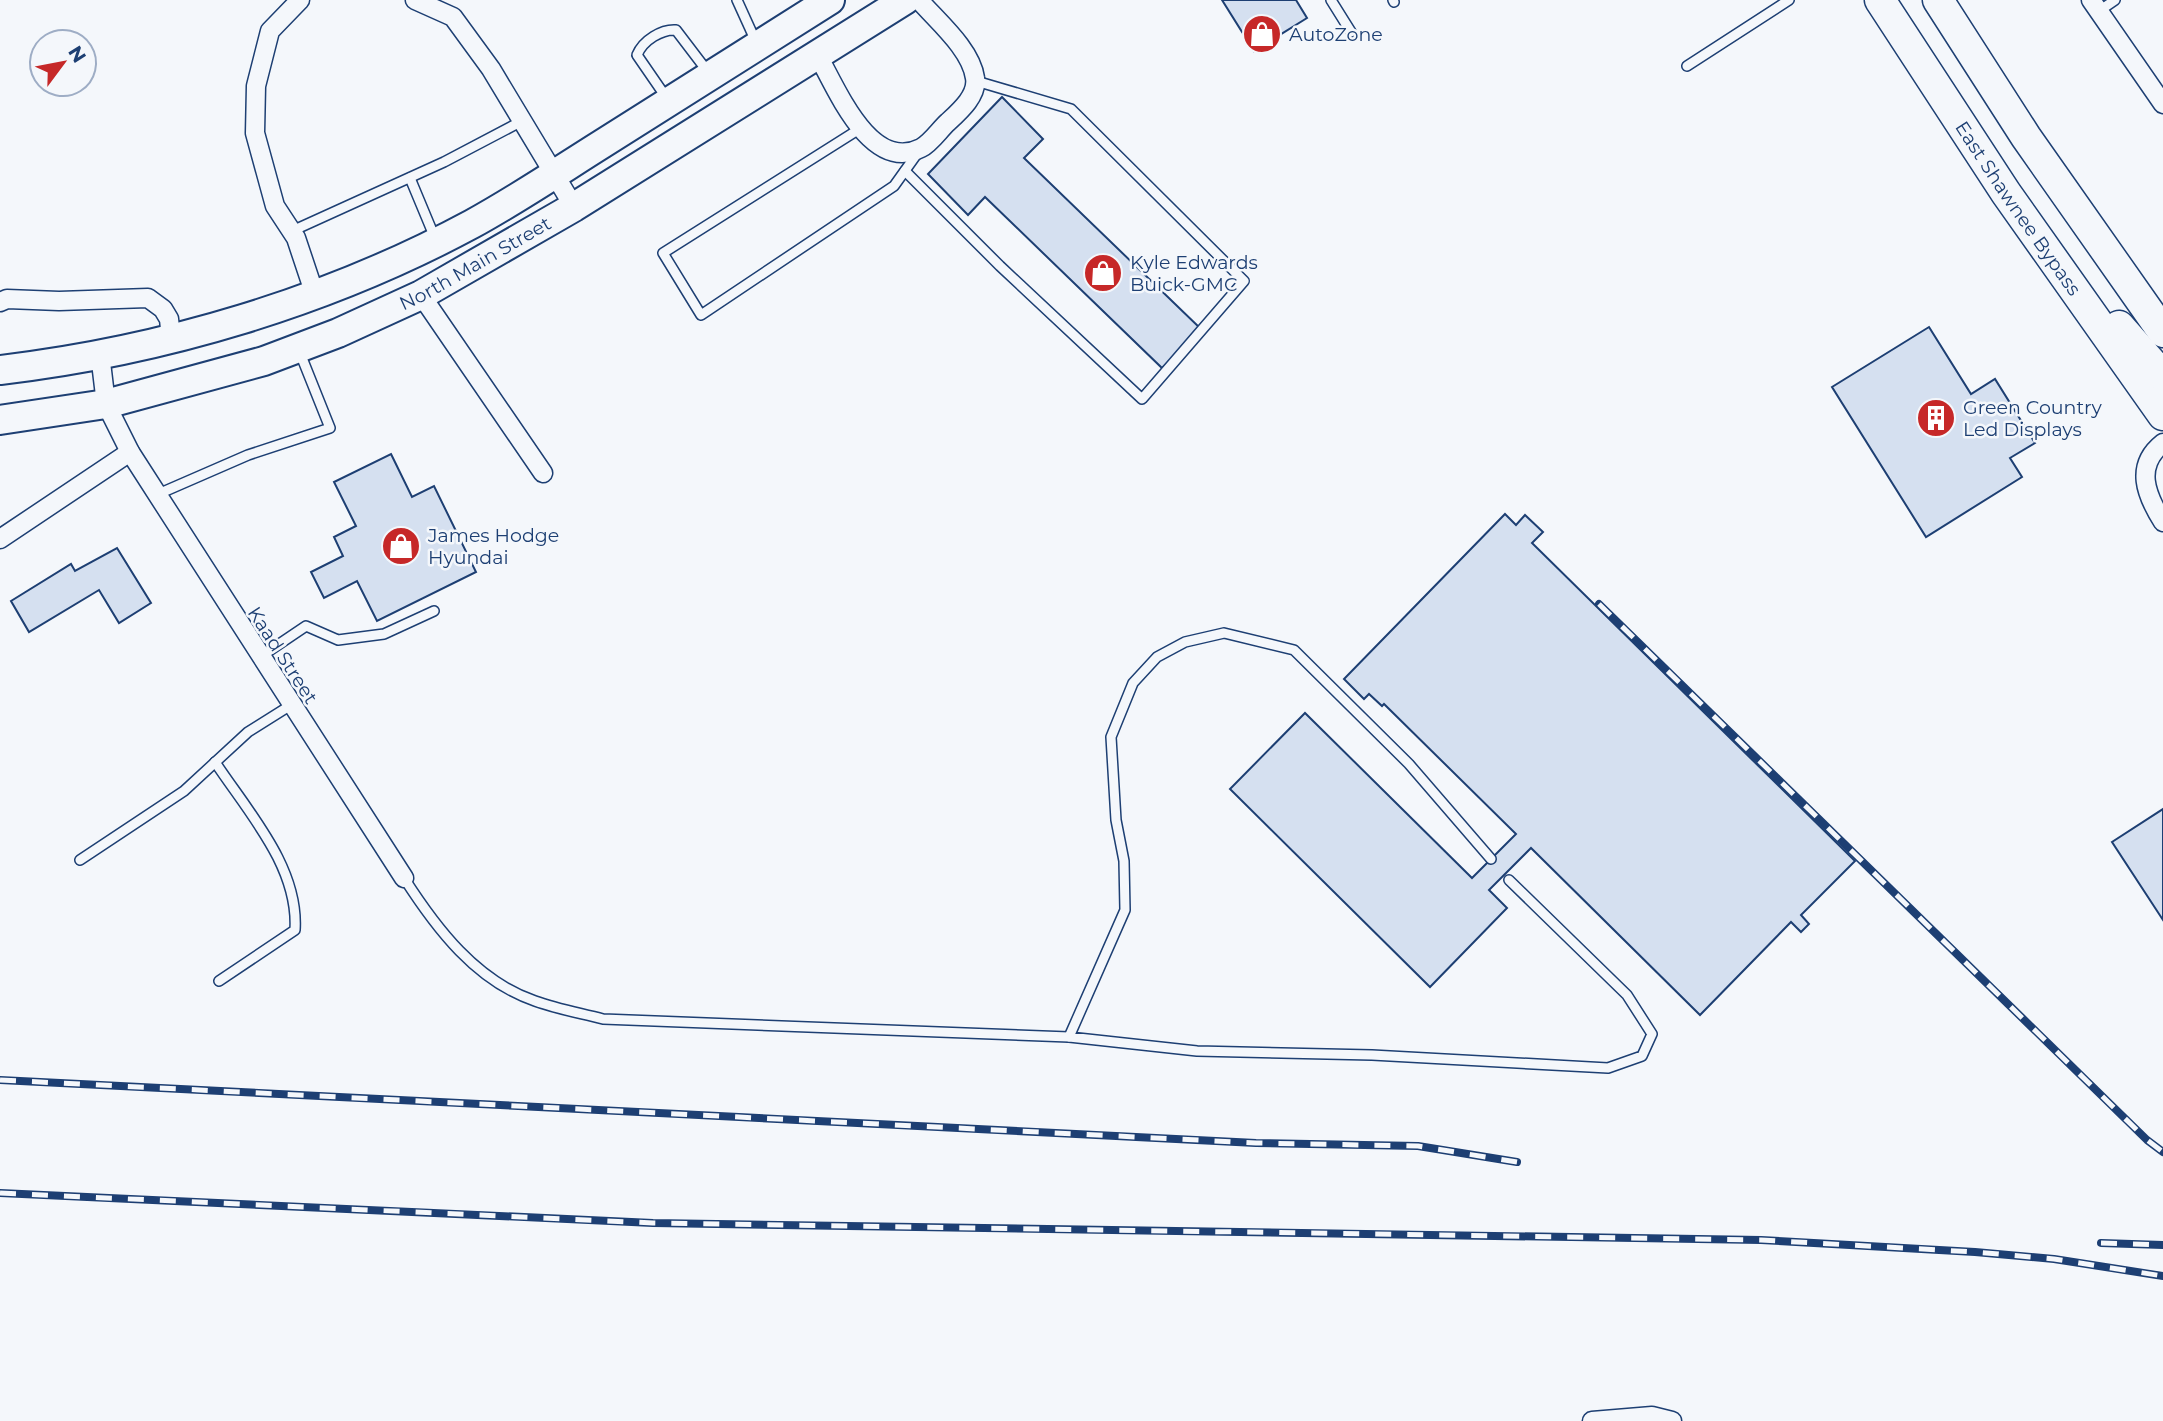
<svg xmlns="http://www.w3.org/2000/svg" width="2163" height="1421" viewBox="0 0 2163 1421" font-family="Montserrat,sans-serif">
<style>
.building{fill:#d5e0f0;stroke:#1d3f73;stroke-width:2}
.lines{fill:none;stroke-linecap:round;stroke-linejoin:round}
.service-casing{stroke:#1d3f73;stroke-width:12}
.minor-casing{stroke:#1d3f73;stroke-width:21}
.primary-casing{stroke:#1d3f73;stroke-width:32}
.trunk-casing{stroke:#1d3f73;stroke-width:33}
.service{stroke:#f4f7fb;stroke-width:9}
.minor{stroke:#f4f7fb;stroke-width:18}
.primary{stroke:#f4f7fb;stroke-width:28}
.trunk{stroke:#f4f7fb;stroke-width:30}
.rail-casing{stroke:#1d3f73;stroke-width:8}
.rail{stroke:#f4f7fb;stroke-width:5;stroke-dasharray:16;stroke-linecap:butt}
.labels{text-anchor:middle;stroke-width:5;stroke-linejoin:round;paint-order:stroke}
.poi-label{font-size:19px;fill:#1d3f73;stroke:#f4f7fb;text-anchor:start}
.street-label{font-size:19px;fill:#1d3f73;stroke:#f4f7fb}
</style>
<rect width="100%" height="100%" fill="#f4f7fb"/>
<g class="building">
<polygon points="1222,0 1296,0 1307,18 1254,51"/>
<polygon points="1002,97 1043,139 1024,158 1202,330 1162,368 985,197 968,215 928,174"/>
<polygon points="1929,327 1971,394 1995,379 2035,443 2010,458 2022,477 1926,537 1832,387"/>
<polygon points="391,454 412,497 434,486 476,572 377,621 357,581 324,598 311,572 343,556 334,537 356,526 334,482"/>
<polygon points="1505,514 1516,525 1525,515 1543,532 1532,543 1855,861 1801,915 1809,924 1801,932 1791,922 1700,1015 1531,848 1489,890 1507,908 1430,987 1230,789 1305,713 1472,878 1516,834 1384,704 1382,706 1369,694 1364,699 1344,679"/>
<polygon points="117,548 151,603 119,623 99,590 29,632 11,601 71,564 75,571"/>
<polygon points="2163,809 2163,920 2112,842"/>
</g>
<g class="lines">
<defs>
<g id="service">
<polyline points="737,0 757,44"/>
<polyline points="1331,0 1351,32"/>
<polyline points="1393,0 1394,2"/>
<polyline points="2099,11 2115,0"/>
<polyline points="1687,66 1789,0"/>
<path d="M668,100L637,55C643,40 662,29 676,30L708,72"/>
<polyline points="861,128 663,253 701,315 894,186 919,151"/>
<polyline points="905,171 1000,266 1142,399 1244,281 1071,109 976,81"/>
<polyline points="410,178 435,238"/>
<polyline points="292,231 444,162 522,121"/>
<polyline points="156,495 248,455 330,428 300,353"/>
<polyline points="260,657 306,626 338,640 384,634 434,611"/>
<path d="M215,762C248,812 299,867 295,930L219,981"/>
<polyline points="1491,859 1409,764 1294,650 1224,633 1185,642 1157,657 1133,683 1111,737 1116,820 1124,861 1125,910 1069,1037 1197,1051 1372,1055 1608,1068 1642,1056 1652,1034 1627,995 1509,880"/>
<polyline points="80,860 184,791 248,732 291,705"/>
<path d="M404,878C436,928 476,981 535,1001C557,1009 580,1013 603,1019L1069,1037"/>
</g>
<g id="minor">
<polyline points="300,0 270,31 256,86 255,133 275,206 296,238 315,295"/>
<polyline points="415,0 453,17 491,69 574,207"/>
<polyline points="2091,0 2163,104"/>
<path d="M817,54C836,87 870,174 921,148C931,143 940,129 948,122C960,111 978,95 975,78C971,49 937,21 919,0"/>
<polyline points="421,295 543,473"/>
<polyline points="0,302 7,299 59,301 148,298 163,309 169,319 171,338"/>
<polyline points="100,354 106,404 130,452 404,878"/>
<path d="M2163,443C2134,466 2146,495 2163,522"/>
<polyline points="0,539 130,452"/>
<polyline points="1592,1421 1652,1416 1672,1421"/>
</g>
<g id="primary">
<path d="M0,370C162,351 327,302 472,224C516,200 559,171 602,144C678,96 754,48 830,0"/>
<path id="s1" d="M0,420L106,404L264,361L338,333L421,295L574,207L905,0"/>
</g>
<g id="trunk">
<path id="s2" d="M1880,0L2006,193L2163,415"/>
<polyline points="1938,0 2026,137 2163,332"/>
<polyline points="2119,326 2163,376"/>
</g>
</defs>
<use href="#service" class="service-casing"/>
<use href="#minor" class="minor-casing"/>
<use href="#primary" class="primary-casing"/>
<use href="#trunk" class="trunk-casing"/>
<use href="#service" class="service"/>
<use href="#minor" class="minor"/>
<use href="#primary" class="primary"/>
<use href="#trunk" class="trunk"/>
<defs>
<g id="rail">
<polyline points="1599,604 2147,1140 2163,1152"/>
<polyline points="0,1080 1256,1143 1418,1146 1517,1162"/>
<polyline points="0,1193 653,1223 1761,1240 1975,1252 2054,1259 2163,1276"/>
<polyline points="2101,1243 2163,1245"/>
</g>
</defs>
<use href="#rail" class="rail-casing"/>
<use href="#rail" class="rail"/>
</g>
<defs>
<symbol id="shop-disc" viewBox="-11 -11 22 22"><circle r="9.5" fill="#c62828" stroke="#f4f7fb"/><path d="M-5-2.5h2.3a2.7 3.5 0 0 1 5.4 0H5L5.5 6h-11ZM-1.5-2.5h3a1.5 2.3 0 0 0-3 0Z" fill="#fff"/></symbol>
<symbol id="building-disc" viewBox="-11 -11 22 22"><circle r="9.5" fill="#c62828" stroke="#f4f7fb"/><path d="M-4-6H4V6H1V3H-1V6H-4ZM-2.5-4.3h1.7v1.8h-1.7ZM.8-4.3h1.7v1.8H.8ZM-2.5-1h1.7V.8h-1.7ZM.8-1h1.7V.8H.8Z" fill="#fff"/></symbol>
</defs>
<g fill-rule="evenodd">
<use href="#shop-disc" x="1240" y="12" width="44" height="44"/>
<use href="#shop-disc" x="1081" y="251" width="44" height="44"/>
<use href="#building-disc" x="1914" y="396" width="44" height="44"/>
<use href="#shop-disc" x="379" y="524" width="44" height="44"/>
</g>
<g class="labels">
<g class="poi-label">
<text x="1289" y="41">AutoZone</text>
<text x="1130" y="269">Kyle Edwards<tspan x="1130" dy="22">Buick-GMC</tspan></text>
<text x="1963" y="414">Green Country<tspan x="1963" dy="22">Led Displays</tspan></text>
<text x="428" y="542">James Hodge<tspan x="428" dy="22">Hyundai</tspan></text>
</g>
<g class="street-label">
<text dy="7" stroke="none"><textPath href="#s2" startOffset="250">East Shawnee Bypass</textPath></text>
<text dy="7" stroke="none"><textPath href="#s1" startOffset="504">North Main Street</textPath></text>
<text transform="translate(283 655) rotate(57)" y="7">Kaad Street</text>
</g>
</g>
<g transform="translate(63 63) rotate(58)"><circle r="33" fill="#f4f7fb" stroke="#9eadc5" stroke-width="2"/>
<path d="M0-5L12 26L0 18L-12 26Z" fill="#c62828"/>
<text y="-10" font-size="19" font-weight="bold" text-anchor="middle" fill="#1d3f73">N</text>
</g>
</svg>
